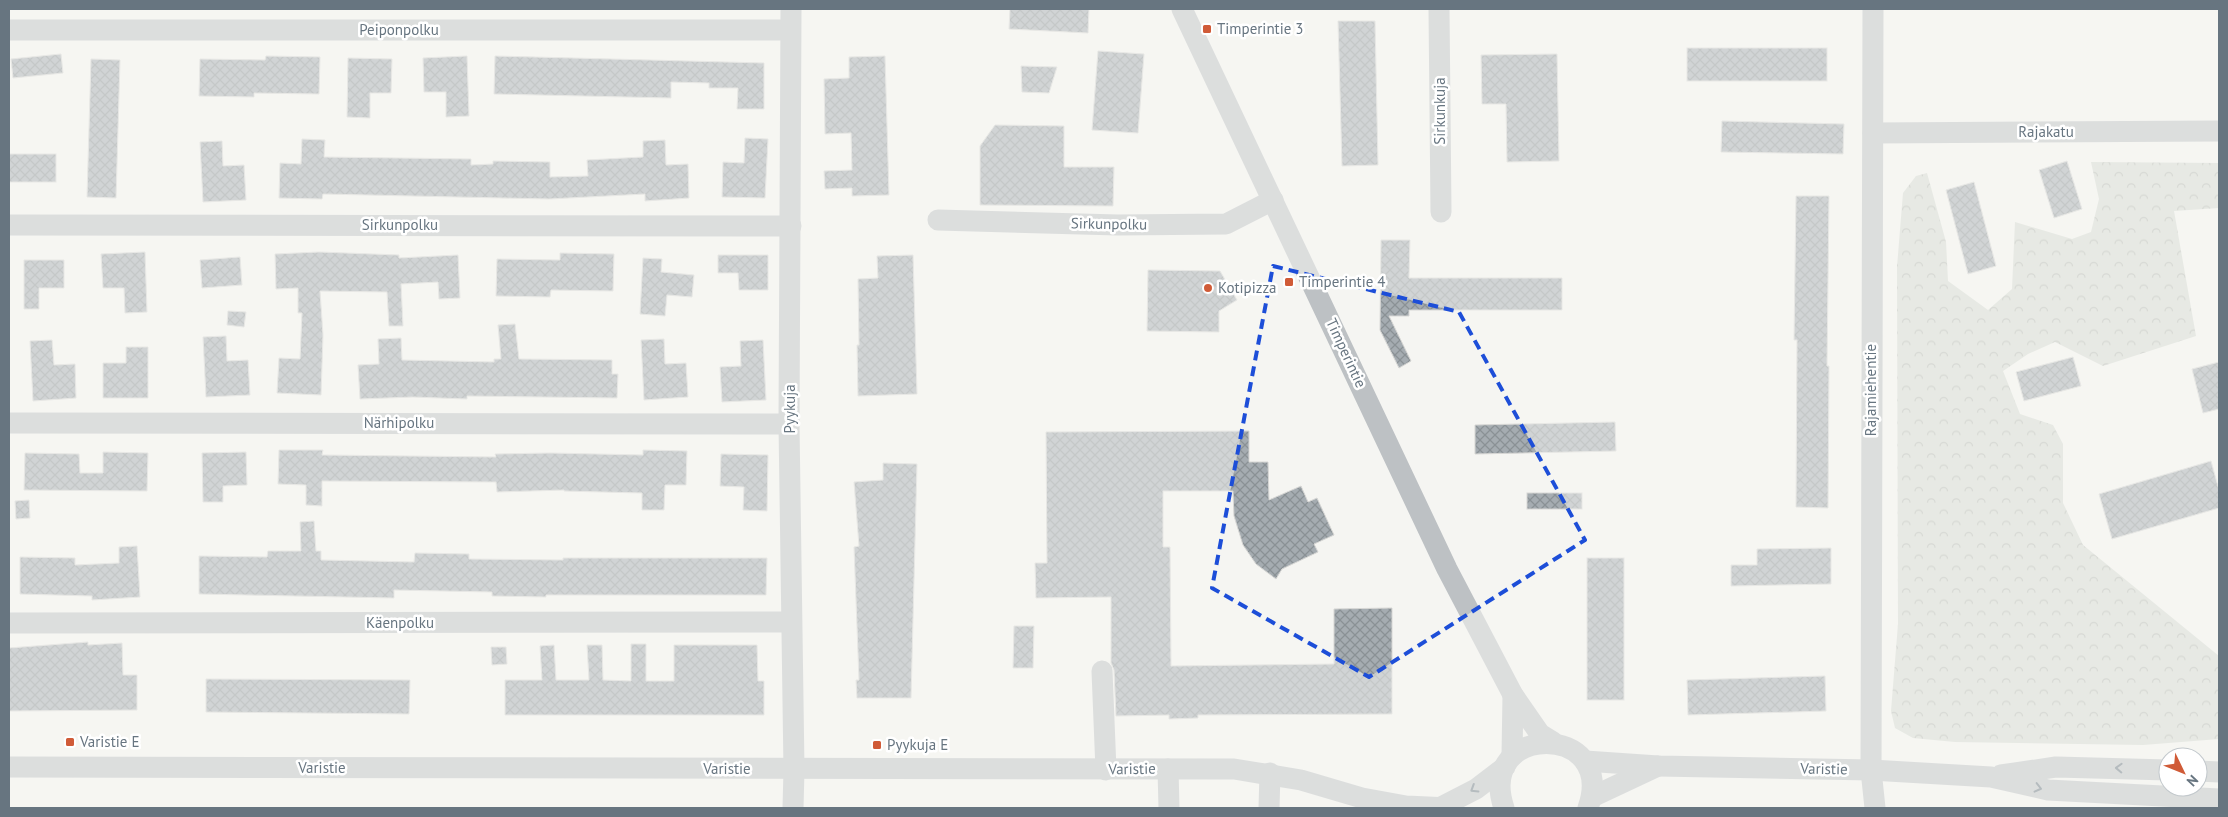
<svg xmlns="http://www.w3.org/2000/svg" width="2228" height="817" viewBox="0 0 2228 817" font-family="'PT Sans',sans-serif">
<style>
.forest{fill:url(#forest-crowns)}
.building{fill:url(#building-cross-hatch);stroke:#d7d7d5}
.lines{fill:none;stroke-linecap:round;stroke-linejoin:round}
.minor{stroke:#bdc1c4;stroke-width:21}
.oneway{stroke:#677580}
.marked{fill:none;stroke:#1d4ed8;stroke-width:4;stroke-dasharray:10 6;stroke-linejoin:round}
.poi-dot{fill:#d05b37;stroke:#fff;stroke-width:2}
.labels{text-anchor:middle;stroke-width:5;stroke-linejoin:round;paint-order:stroke}
.poi-label{font-size:15px;fill:#677580;stroke:#fff;text-anchor:start}
.street-label{font-size:15px;fill:#677580;stroke:#fff}
</style>
<defs>
<pattern id="forest-crowns" width="20" height="18" patternUnits="userSpaceOnUse" patternTransform="scale(1.25)"><rect width="20" height="18" fill="#d5dad2"/><path d="M2 6a3 3 0 1 1 6 0M12 15a3 3 0 1 1 6 0" fill="none" stroke="#b1b5b0"/></pattern>
<pattern id="building-cross-hatch" width="8" height="8" patternUnits="userSpaceOnUse" patternTransform="scale(1.25)"><rect width="8" height="8" fill="#a5acb1"/><path d="M0 0l8 8M0 8l8-8" fill="none" stroke="#8a9195"/></pattern>
</defs>
<rect width="100%" height="100%" fill="#f5f5f2"/>
<polygon class="forest" points="2091,162 2219,163 2219,208 2174,211 2196,336 2103,366 2055,342 2028,354 2003,371 2020,414 2053,425 2063,444 2063,503 2083,545 2219,656 2219,739 2143,745 1955,742 1913,738 1895,728 1891,711 1898,624 1897,267 1903,193 1916,176 1927,173 1946,242 1948,281 1988,310 2012,289 2015,222 2072,239 2091,232 2099,199"/>
<g class="building">
<polygon points="1010,9 1089,9 1088,33 1009,29"/>
<polygon points="1338,21 1375,21 1378,165 1342,166"/>
<rect x="1687" y="48" width="140" height="33"/>
<polygon points="1098,51 1144,54 1138,133 1092,130"/>
<polygon points="61,54 63,73 13,78 11,59"/>
<polygon points="1557,54 1559,161 1507,162 1506,104 1482,104 1481,55"/>
<polygon points="266,56 320,57 319,94 254,93 254,97 199,96 200,59 265,60"/>
<polygon points="467,56 469,116 446,117 446,92 424,92 423,58"/>
<polygon points="495,56 764,63 764,109 737,109 738,88 709,88 709,83 671,82 671,98 494,94"/>
<polygon points="885,56 889,195 852,196 852,188 825,189 824,171 852,170 851,133 825,134 824,79 849,78 849,57"/>
<polygon points="348,58 392,59 391,93 370,93 370,118 347,117"/>
<polygon points="91,59 120,60 116,198 87,197"/>
<polygon points="1021,66 1057,67 1049,93 1022,92"/>
<polygon points="1722,121 1844,124 1843,154 1721,152"/>
<polygon points="995,125 1064,126 1064,167 1114,167 1113,206 980,205 980,146"/>
<polygon points="745,138 768,139 765,198 722,197 723,162 744,163"/>
<polygon points="302,139 325,140 324,157 471,159 471,165 493,164 493,161 550,162 550,177 588,176 587,160 643,157 643,141 665,140 666,165 688,164 689,198 645,201 645,194 549,199 323,194 322,199 279,198 280,163 301,164"/>
<polygon points="222,141 223,166 244,165 246,200 203,202 200,142"/>
<rect x="9" y="154" width="47" height="28"/>
<polygon points="2067,161 2082,209 2054,218 2039,170"/>
<polygon points="1974,182 1996,266 1968,274 1946,190"/>
<polygon points="1796,196 1829,196 1827,366 1829,366 1828,508 1796,507 1797,340 1794,340"/>
<polygon points="1381,240 1410,240 1409,278 1562,278 1562,310 1409,310 1409,316 1389,316 1411,361 1399,368 1380,330"/>
<polygon points="145,252 147,312 125,313 124,288 103,288 101,254"/>
<polygon points="319,252 399,255 399,258 458,255 460,298 439,299 438,282 401,284 403,326 389,326 387,292 320,291 323,335 321,395 277,393 279,358 300,359 302,313 298,313 298,288 276,289 275,254"/>
<polygon points="560,253 614,254 613,291 551,290 550,297 496,296 497,259 560,260"/>
<polygon points="718,255 768,255 768,290 739,290 738,273 718,273"/>
<polygon points="913,255 917,394 858,396 857,345 859,345 858,279 878,278 877,256"/>
<polygon points="240,257 242,285 202,288 200,260"/>
<polygon points="643,258 662,259 661,272 694,275 692,297 667,295 665,316 640,314"/>
<polygon points="24,260 64,260 64,288 39,288 39,309 24,309"/>
<polygon points="1148,270 1220,271 1237,300 1219,311 1219,332 1147,331"/>
<polygon points="228,311 246,312 244,327 227,325"/>
<polygon points="515,324 519,359 612,360 612,374 618,374 617,398 467,396 467,399 413,397 360,399 358,365 379,364 378,339 401,338 402,360 494,362 494,359 501,359 498,325"/>
<polygon points="226,336 227,361 248,360 250,395 206,397 203,337"/>
<polygon points="664,339 665,364 686,363 688,397 644,400 641,340"/>
<polygon points="52,340 54,365 75,364 76,398 33,401 30,341"/>
<polygon points="763,340 766,400 722,402 720,367 741,366 740,341"/>
<polygon points="126,347 148,347 148,398 103,398 103,363 126,363"/>
<polygon points="2073,357 2081,386 2024,401 2016,372"/>
<polygon points="2219,362 2219,409 2203,413 2192,369"/>
<polygon points="1615,422 1616,451 1475,454 1475,425"/>
<polygon points="1249,431 1249,462 1268,462 1269,500 1301,486 1308,502 1317,498 1334,535 1314,544 1318,552 1282,569 1276,579 1256,564 1243,545 1234,516 1233,491 1163,491 1163,547 1170,547 1171,666 1334,664 1334,609 1392,608 1392,714 1198,715 1198,718 1169,719 1169,715 1116,716 1114,670 1111,663 1111,597 1036,598 1035,563 1047,563 1046,432"/>
<polygon points="279,450 323,450 322,455 496,457 495,454 550,453 643,455 643,450 687,451 686,485 665,485 664,510 642,510 642,493 564,491 564,490 497,492 496,482 322,481 322,506 306,505 306,485 278,484"/>
<polygon points="103,452 148,453 147,491 24,490 25,453 79,454 80,473 103,473"/>
<polygon points="246,452 247,485 223,486 223,502 203,502 202,453"/>
<polygon points="721,454 768,455 767,511 743,510 744,487 720,486"/>
<polygon points="2211,461 2219,490 2219,508 2112,539 2099,494"/>
<polygon points="883,463 917,464 911,698 857,698 856,680 859,680 854,547 859,546 854,482 883,480"/>
<rect x="1527" y="493" width="55" height="16"/>
<polygon points="29,500 30,518 16,519 15,501"/>
<polygon points="314,521 316,551 321,551 321,560 414,562 415,553 469,554 469,559 563,560 563,558 767,558 766,595 546,595 546,597 492,596 492,592 394,590 394,598 199,594 199,556 267,557 268,551 301,551 300,522"/>
<polygon points="137,546 140,597 92,600 92,596 20,594 20,557 75,558 75,565 119,563 119,547"/>
<polygon points="1831,548 1831,584 1731,586 1731,565 1757,565 1757,549"/>
<rect x="1587" y="558" width="37" height="142"/>
<polygon points="1014,626 1034,626 1033,668 1013,668"/>
<polygon points="88,642 88,645 122,643 123,675 137,675 137,710 9,711 9,648"/>
<polygon points="631,644 646,644 646,681 674,681 674,645 757,645 758,681 764,681 764,715 505,715 505,680 542,680 540,646 554,645 556,680 589,680 587,645 602,645 603,680 631,681"/>
<polygon points="491,647 506,647 507,664 492,665"/>
<polygon points="1825,676 1826,711 1688,715 1687,680"/>
<polygon points="206,679 410,680 409,714 206,712"/>
</g>
<g class="lines">
<g class="minor">
<polyline points="791,9 789,424 794,770 793,808"/>
<polyline points="1182,9 1447,569 1513,695 1540,734 1553,742"/>
<polyline points="1439,9 1441,212"/>
<polyline points="1873,9 1871,770 1875,808"/>
<polyline points="9,30 790,30"/>
<polyline points="1873,133 2219,131"/>
<polyline points="938,220 1118,225 1226,224 1273,200"/>
<polyline points="9,225 791,226"/>
<polyline points="9,423 789,424"/>
<polyline points="9,623 791,622"/>
<polyline points="1102,671 1106,770"/>
<polyline points="1512,756 1513,695"/>
<polyline points="1585,761 1658,766 1871,770 1991,777 2048,790 2219,799"/>
<polyline points="9,767 1234,769 1301,780 1362,798 1406,806 1449,808"/>
<polyline points="1168,769 1169,808"/>
<polyline points="2198,771 2219,772"/>
<polyline points="2001,775 2056,767 2168,770"/>
<polyline points="1592,797 1658,766"/>
<polyline points="1441,807 1476,789 1505,767"/>
<polyline points="1269,808 1270,773"/>
<path d="M1504,808C1475,722 1618,722 1588,808"/>
</g>
</g>
<defs><path id="oneway-chevron" d="M-2-3.5L2.5 0L-2 3.5" fill="none" stroke-width="1.6" stroke-linecap="round" stroke-linejoin="round" transform="scale(1.25)"/></defs>
<g class="oneway">
<use href="#oneway-chevron" transform="translate(2119 768) rotate(-178)"/>
<use href="#oneway-chevron" transform="translate(2038 788) rotate(14)"/>
<use href="#oneway-chevron" transform="translate(1474 789) rotate(148)"/>
</g>
<path d="M0 0H2228V817H0ZM1273,266L1459,312L1585,540L1369,677L1212,588Z" fill="#f5f5f2" fill-opacity=".55" fill-rule="evenodd"/>
<path class="marked" d="M1273,266L1459,312L1585,540L1369,677L1212,588Z"/>
<g class="poi-dot">
<rect x="1202" y="24" width="10" height="10" rx="2.5"/>
<rect x="1284" y="277" width="10" height="10" rx="2.5"/>
<circle cx="1208" cy="288" r="5"/>
<rect x="65" y="737" width="10" height="10" rx="2.5"/>
<rect x="872" y="740" width="10" height="10" rx="2.5"/>
</g>
<g class="labels">
<g class="poi-label">
<text x="1217" y="34">Timperintie 3</text>
<text x="1299" y="287">Timperintie 4</text>
<text x="1218" y="293">Kotipizza</text>
<text x="80" y="747">Varistie E</text>
<text x="887" y="750">Pyykuja E</text>
</g>
<g class="street-label">
<text x="399" y="35">Peiponpolku</text>
<text transform="translate(1440 111) rotate(-90)" y="5">Sirkunkuja</text>
<text x="2046" y="137">Rajakatu</text>
<text transform="translate(1109 224) rotate(1)" y="5">Sirkunpolku</text>
<text x="400" y="230">Sirkunpolku</text>
<text transform="translate(1346 353) rotate(65)" y="5">Timperintie</text>
<text transform="translate(1871 390) rotate(-90)" y="5">Rajamiehentie</text>
<text transform="translate(790 409) rotate(-90)" y="5">Pyykuja</text>
<text x="399" y="428">Närhipolku</text>
<text x="400" y="628">Käenpolku</text>
<text x="322" y="773">Varistie</text>
<text x="727" y="774">Varistie</text>
<text transform="translate(1132 769) rotate(-1)" y="5">Varistie</text>
<text transform="translate(1824 769) rotate(1)" y="5">Varistie</text>
</g>
</g>
<rect width="2228" height="817" fill="none" stroke="#677580" stroke-width="20"/>
<g transform="translate(2183 772) rotate(133)"><circle r="24" fill="#ffffff" stroke="#c2c8cc"/>
<path d="M0-4L9 19L0 12L-9 19Z" fill="#d05b37"/>
<text y="-8" font-size="14" font-weight="bold" text-anchor="middle" fill="#677580">N</text>
</g>
</svg>
